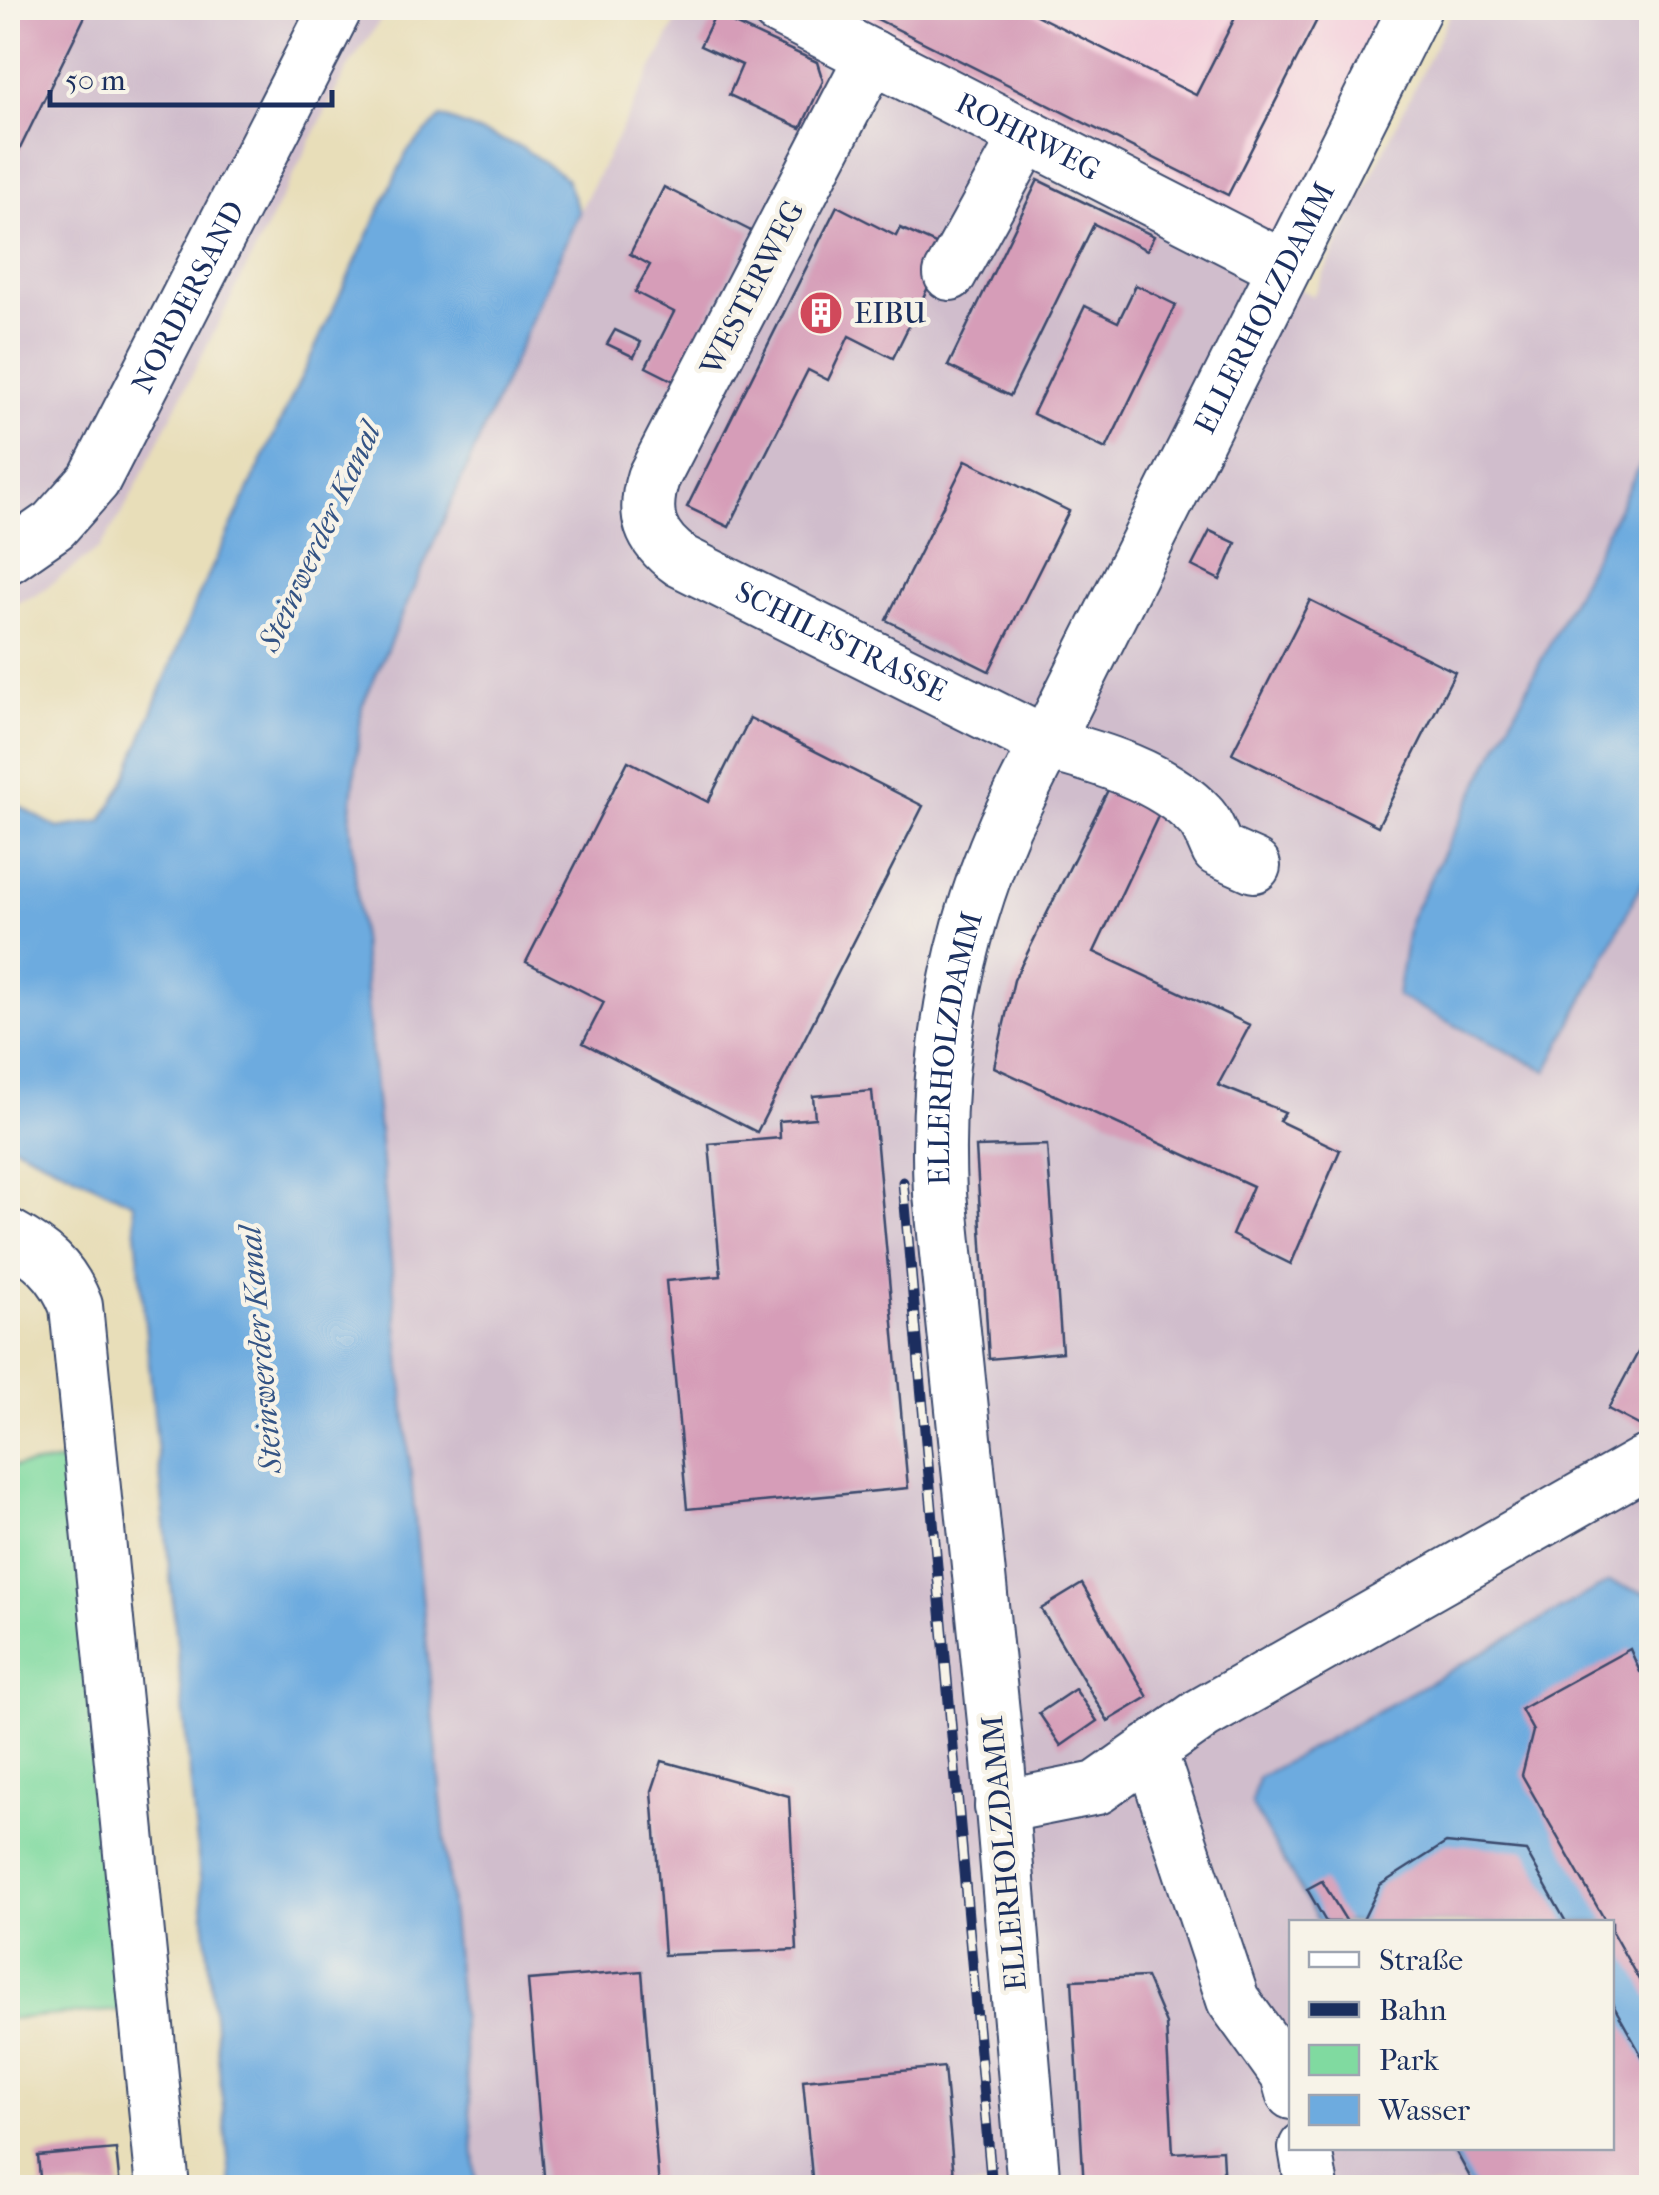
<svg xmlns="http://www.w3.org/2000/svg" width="1659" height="2195" viewBox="0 0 1659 2195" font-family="'IM FELL French Canon',serif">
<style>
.built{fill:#f4cfdc}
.industrial{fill:#d0bdcc}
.green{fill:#80daa0;stroke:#4e847f;stroke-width:2.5}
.water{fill:#6dabdf;stroke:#446d9e;stroke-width:2.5}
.building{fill:#d69db8}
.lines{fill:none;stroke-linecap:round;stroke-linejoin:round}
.minor-casing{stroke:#3a496c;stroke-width:56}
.minor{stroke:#fff;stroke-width:52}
.rail-casing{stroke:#1b2f5e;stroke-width:11}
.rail{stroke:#f7f3e8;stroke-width:8;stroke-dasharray:22;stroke-linecap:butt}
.labels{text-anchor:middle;stroke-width:9;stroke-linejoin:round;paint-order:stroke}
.street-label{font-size:30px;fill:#1b2f5e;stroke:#f7f3e8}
.poi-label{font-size:30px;fill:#1b2f5e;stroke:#f7f3e8;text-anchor:start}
.water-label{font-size:32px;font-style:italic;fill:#345485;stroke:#f7f3e8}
</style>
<rect width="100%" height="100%" fill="#f7f3e8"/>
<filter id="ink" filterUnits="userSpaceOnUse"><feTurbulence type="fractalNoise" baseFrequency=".01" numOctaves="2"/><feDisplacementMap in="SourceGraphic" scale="20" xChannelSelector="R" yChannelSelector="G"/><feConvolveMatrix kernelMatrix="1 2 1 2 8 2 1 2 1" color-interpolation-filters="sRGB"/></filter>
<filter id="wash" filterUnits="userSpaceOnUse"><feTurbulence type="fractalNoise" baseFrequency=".0048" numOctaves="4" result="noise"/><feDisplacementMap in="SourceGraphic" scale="40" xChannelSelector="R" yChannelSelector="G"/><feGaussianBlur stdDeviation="2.25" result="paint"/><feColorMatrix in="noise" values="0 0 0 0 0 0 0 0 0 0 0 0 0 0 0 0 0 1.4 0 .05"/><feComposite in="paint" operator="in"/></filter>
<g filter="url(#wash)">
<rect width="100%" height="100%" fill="#e8deb9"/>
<polygon class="built" points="822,8 1402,8 1278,242"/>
<g class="industrial">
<polygon points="8,8 389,8 347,69 124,510 100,548 36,595 8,605"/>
<polygon points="683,8 757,8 1313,296 1453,8 1651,8 1651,1602 1647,1594 1608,1582 1258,1778 1251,1804 1319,1922 1292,1922 1292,2148 1448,2148 1470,2187 477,2187 350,820 362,706 579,212"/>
</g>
<polygon class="green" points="75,1460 136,2009 8,2019 8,1467"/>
<g class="water">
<polygon points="441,117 523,148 566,178 579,212 362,706 350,820 477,2187 231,2187 133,1203 8,1143 8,800 58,828 102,821 124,783 195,604 407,152"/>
<polygon points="1651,444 1651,865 1547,1071 1397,996 1410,919"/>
<polygon points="1609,1582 1647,1594 1652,1602 1651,2187 1470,2187 1448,2148 1612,2148 1612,1922 1319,1922 1251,1804 1258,1778"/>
</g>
<g id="blocks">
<g class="building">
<polygon points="8,8 89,8 8,173"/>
<polygon points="881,8 1022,8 1196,95 1240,8 1323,8 1228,195 875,18"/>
<polygon points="715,15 817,62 823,81 801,128 729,95 742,65 700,46"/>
<polygon points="1038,180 1154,236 1147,250 1094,224 1010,396 948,366"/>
<polygon points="664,187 751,231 674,381 646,367 674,312 635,292 650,265 630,254"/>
<polygon points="837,206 896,236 900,228 947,249 893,358 849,336 828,380 808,370 729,527 687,507"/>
<polygon points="1136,285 1176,305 1106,449 1033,414 1085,306 1118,322"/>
<polygon points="615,330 641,342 634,357 607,344"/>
<polygon points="966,460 1069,511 989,671 886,620"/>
<polygon points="1210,531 1236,543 1220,580 1192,566"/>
<polygon points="1310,600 1455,672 1378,826 1232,753"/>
<polygon points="750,718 923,806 757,1132 583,1043 604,1002 526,962 628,761 708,802"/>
<polygon points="1109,788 1160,812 1094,952 1250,1025 1218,1085 1285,1112 1279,1121 1340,1150 1291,1264 1232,1235 1253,1186 994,1067 1014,980"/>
<polygon points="872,1091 908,1488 687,1509 666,1281 721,1276 709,1144 780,1138 779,1121 815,1118 813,1096"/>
<polygon points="1047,1145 1062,1352 989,1359 976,1147"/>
<polygon points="1652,1326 1652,1432 1608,1409"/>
<polygon points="1082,1584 1148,1697 1108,1721 1041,1609"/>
<polygon points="1630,1649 1640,1672 1652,1676 1652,2003 1612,1932 1612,1922 1606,1922 1522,1775 1533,1731 1521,1709"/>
<polygon points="1075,1689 1097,1721 1061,1746 1039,1713"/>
<polygon points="662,1761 789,1796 797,1950 664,1955 652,1791"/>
<polygon points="1446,1843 1526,1851 1566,1922 1362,1922 1380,1885"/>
<polygon points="1322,1881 1347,1922 1326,1922 1307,1889"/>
<polygon points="642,1971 659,2188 545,2188 528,1980"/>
<polygon points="1146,1977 1166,2024 1173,2153 1222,2150 1224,2188 1084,2188 1072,1980"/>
<polygon points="1612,2003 1652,2074 1652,2188 1476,2188 1454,2148 1612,2148"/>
<polygon points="944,2067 955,2188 813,2188 803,2080"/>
<polygon points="116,2149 120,2188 41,2188 38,2156"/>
</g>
</g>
</g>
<g filter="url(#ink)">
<use href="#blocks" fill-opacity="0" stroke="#3a496c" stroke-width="2.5"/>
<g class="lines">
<defs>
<g id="minor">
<path id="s1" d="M777,8L1282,266"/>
<path id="s2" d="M872,56L653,478C642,515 649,538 681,561L1047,744C1097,757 1163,776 1200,816C1208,824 1213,840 1218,850L1254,866"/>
<polyline points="950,274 1027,135"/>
<path id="s3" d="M8,557L54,525L94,480L336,8"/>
<path d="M8,1235C41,1253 62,1269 76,1306L163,2188"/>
<polyline points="1150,1750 1233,2000 1287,2075 1292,2093"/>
<polyline points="1001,1807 1097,1788 1202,1714 1644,1463 1652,1465"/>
<polyline points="1305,2148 1312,2188"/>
<path id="s4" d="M1034,2188L998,1761L940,1194C934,1065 953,944 1005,825L1415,8"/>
</g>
</defs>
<use href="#minor" class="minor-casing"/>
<use href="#minor" class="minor"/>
<defs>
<polyline id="rail" points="903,1182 992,2188"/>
</defs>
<use href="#rail" class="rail-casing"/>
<use href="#rail" class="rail"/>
</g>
</g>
<defs>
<symbol id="building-disc" viewBox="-11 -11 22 22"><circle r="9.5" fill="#d1495b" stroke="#f7f3e8"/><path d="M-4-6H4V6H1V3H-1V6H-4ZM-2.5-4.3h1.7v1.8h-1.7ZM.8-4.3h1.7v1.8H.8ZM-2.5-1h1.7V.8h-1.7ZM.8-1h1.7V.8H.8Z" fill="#fff"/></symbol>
</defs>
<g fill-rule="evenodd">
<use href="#building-disc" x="796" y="288" width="50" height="50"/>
</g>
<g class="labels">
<g class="street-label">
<text dy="10" stroke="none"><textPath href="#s1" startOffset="282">ROHRWEG</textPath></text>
<text transform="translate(752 288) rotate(-63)" y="10">WESTERWEG</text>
<text dy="10" stroke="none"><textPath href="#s3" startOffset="322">NORDERSAND</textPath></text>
<text dy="10" stroke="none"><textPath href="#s4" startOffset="1955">ELLERHOLZDAMM</textPath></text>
<text dy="10" stroke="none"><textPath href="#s2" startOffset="750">SCHILFSTRASSE</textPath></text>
<text dy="10" stroke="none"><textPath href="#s4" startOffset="1145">ELLERHOLZDAMM</textPath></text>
<text transform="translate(1004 1853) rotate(-95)" y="10">ELLERHOLZDAMM</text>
</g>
<g class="poi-label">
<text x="854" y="323">EIBU</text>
</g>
<g class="water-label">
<text transform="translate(319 537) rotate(-65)" y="11">Steinwerder Kanal</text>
<text transform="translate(260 1350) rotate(-95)" y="11">Steinwerder Kanal</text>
</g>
</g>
<rect width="1659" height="2195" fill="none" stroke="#f7f3e8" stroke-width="40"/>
<rect x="1289" y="1920" width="325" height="230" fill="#f7f3e8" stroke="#9fa5b1" stroke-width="2.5"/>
<rect x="1309" y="1952" width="50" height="15" fill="#ffffff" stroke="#9fa5b1" stroke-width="2.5"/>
<text x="1379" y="1970" font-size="30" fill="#1b2f5e">Straße</text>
<rect x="1309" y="2002" width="50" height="15" fill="#1b2f5e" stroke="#9fa5b1" stroke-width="2.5"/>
<text x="1379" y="2020" font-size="30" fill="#1b2f5e">Bahn</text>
<rect x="1309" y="2045" width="50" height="30" fill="#80daa0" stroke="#9fa5b1" stroke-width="2.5"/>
<text x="1379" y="2070" font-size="30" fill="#1b2f5e">Park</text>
<rect x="1309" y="2095" width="50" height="30" fill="#6dabdf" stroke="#9fa5b1" stroke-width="2.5"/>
<text x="1379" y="2120" font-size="30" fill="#1b2f5e">Wasser</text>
<path d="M50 90v15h282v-15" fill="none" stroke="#1b2f5e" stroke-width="5"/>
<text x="65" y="90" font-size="30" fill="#1b2f5e" stroke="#f7f3e8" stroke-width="8" paint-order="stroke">50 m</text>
</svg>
